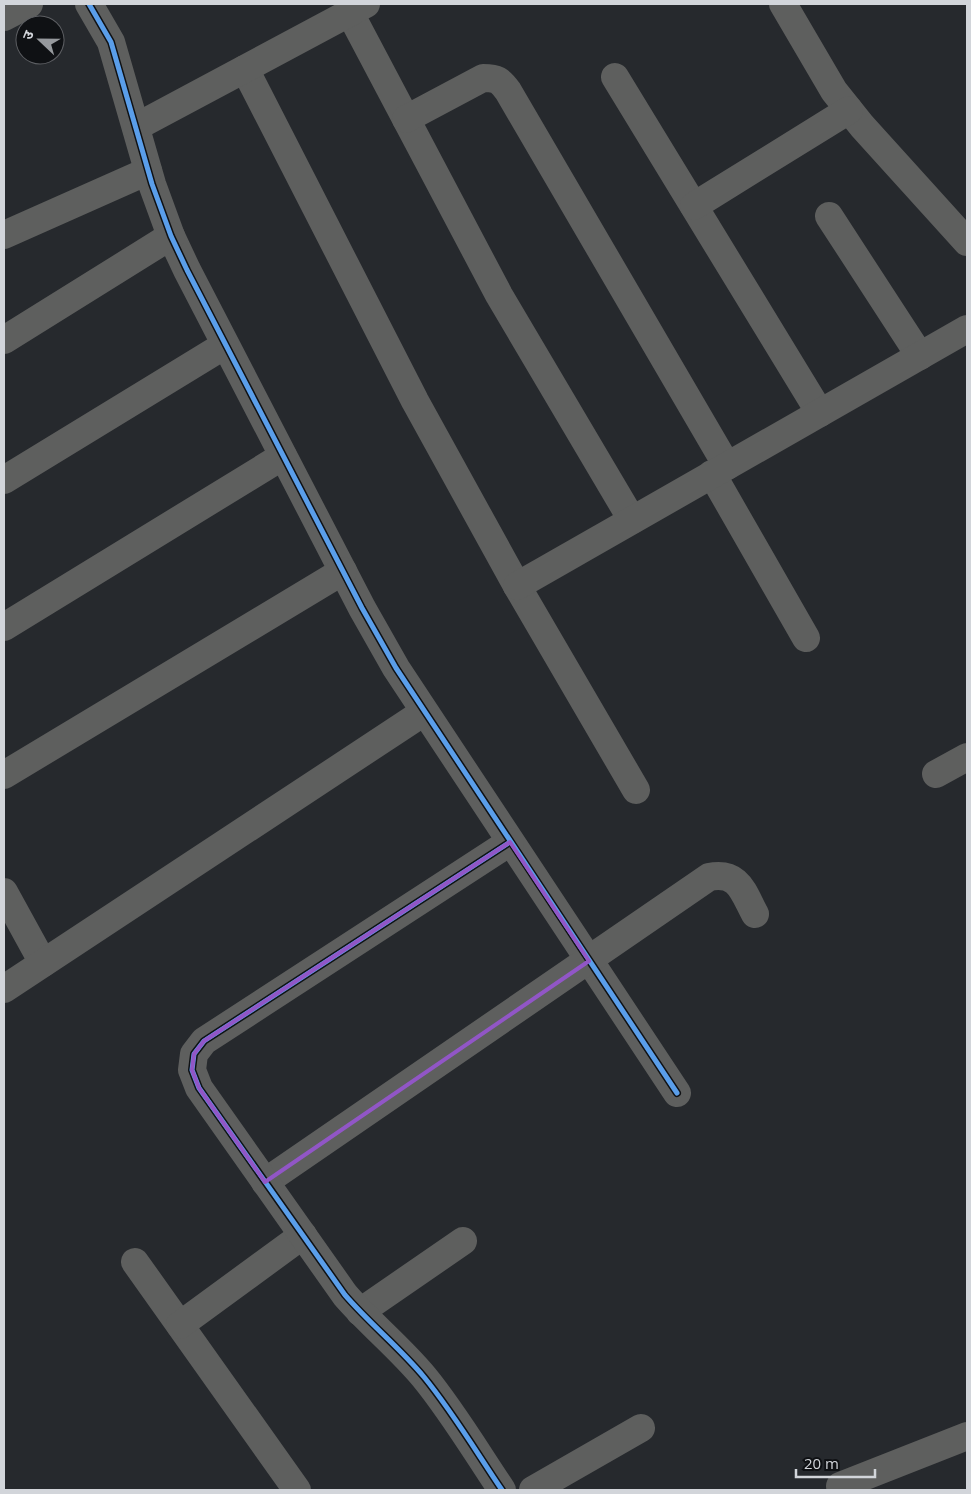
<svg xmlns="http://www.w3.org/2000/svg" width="971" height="1494" viewBox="0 0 971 1494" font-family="'Open Sans','Noto Sans Devanagari',sans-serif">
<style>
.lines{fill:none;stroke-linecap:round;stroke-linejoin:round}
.minor{stroke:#5e5f5e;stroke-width:28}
.cycleway-casing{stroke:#0f1114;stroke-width:8}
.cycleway{stroke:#5a9eea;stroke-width:5}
.marked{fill:none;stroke:#9156c6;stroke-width:4;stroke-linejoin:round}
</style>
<rect width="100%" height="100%" fill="#26292d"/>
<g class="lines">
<g class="minor">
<polyline points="89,4 111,42 152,184 171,236 187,270 362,608 396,668 677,1093"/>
<polyline points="783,4 834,91 862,126 967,242"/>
<polyline points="350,13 499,295 632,520"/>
<polyline points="4,17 29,4"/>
<polyline points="245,69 415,401 517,586 636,790"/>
<polyline points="615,77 820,413"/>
<path d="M406,119L483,78C497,78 500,80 508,91L727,466"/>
<polyline points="136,127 366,4"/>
<polyline points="694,206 849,110"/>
<polyline points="829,216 920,356"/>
<polyline points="4,235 148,171"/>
<polyline points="4,340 171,236"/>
<polyline points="712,474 806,638"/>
<polyline points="4,480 225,345"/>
<polyline points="517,586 967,329"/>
<polyline points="4,627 283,456"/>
<polyline points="936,774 967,757"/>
<polyline points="4,775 343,571"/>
<polyline points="4,892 43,963"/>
<polyline points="4,989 424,712"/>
<path d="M265,1182L709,877C739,871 743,892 755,914"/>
<polyline points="135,1262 297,1490"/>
<polyline points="360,1312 463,1241"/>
<polyline points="180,1325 303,1235"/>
<polyline points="840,1486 967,1436"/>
<path d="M502,1490C477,1453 452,1411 424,1377C400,1348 370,1324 345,1295L199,1088L192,1070L194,1054L204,1041L510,842"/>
<polyline points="533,1490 641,1428"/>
</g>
<defs>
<g id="cycleway">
<polyline points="89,4 111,42 152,184 171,236 187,270 362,608 396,668 677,1093"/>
<path d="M502,1490C477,1453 452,1411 424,1377C400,1348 370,1324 345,1295L199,1088L192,1070L194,1054L204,1041L510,842"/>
</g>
</defs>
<use href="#cycleway" class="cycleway-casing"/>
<use href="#cycleway" class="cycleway"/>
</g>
<path class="marked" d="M510,842L589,961L265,1182L199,1088L192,1070L194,1054L204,1041Z"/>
<rect width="971" height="1494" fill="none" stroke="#d2d5da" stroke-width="10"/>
<g transform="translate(40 40) rotate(292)"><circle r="24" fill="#0f1114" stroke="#5d5f63"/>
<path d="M0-4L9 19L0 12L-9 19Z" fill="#96999d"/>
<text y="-8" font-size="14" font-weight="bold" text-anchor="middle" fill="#d2d5da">उ</text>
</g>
<path d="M796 1469v8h79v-8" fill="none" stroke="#d2d5da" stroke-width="2.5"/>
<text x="804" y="1469" font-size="15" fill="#d2d5da" stroke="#0f1114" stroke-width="4" paint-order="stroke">20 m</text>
</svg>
